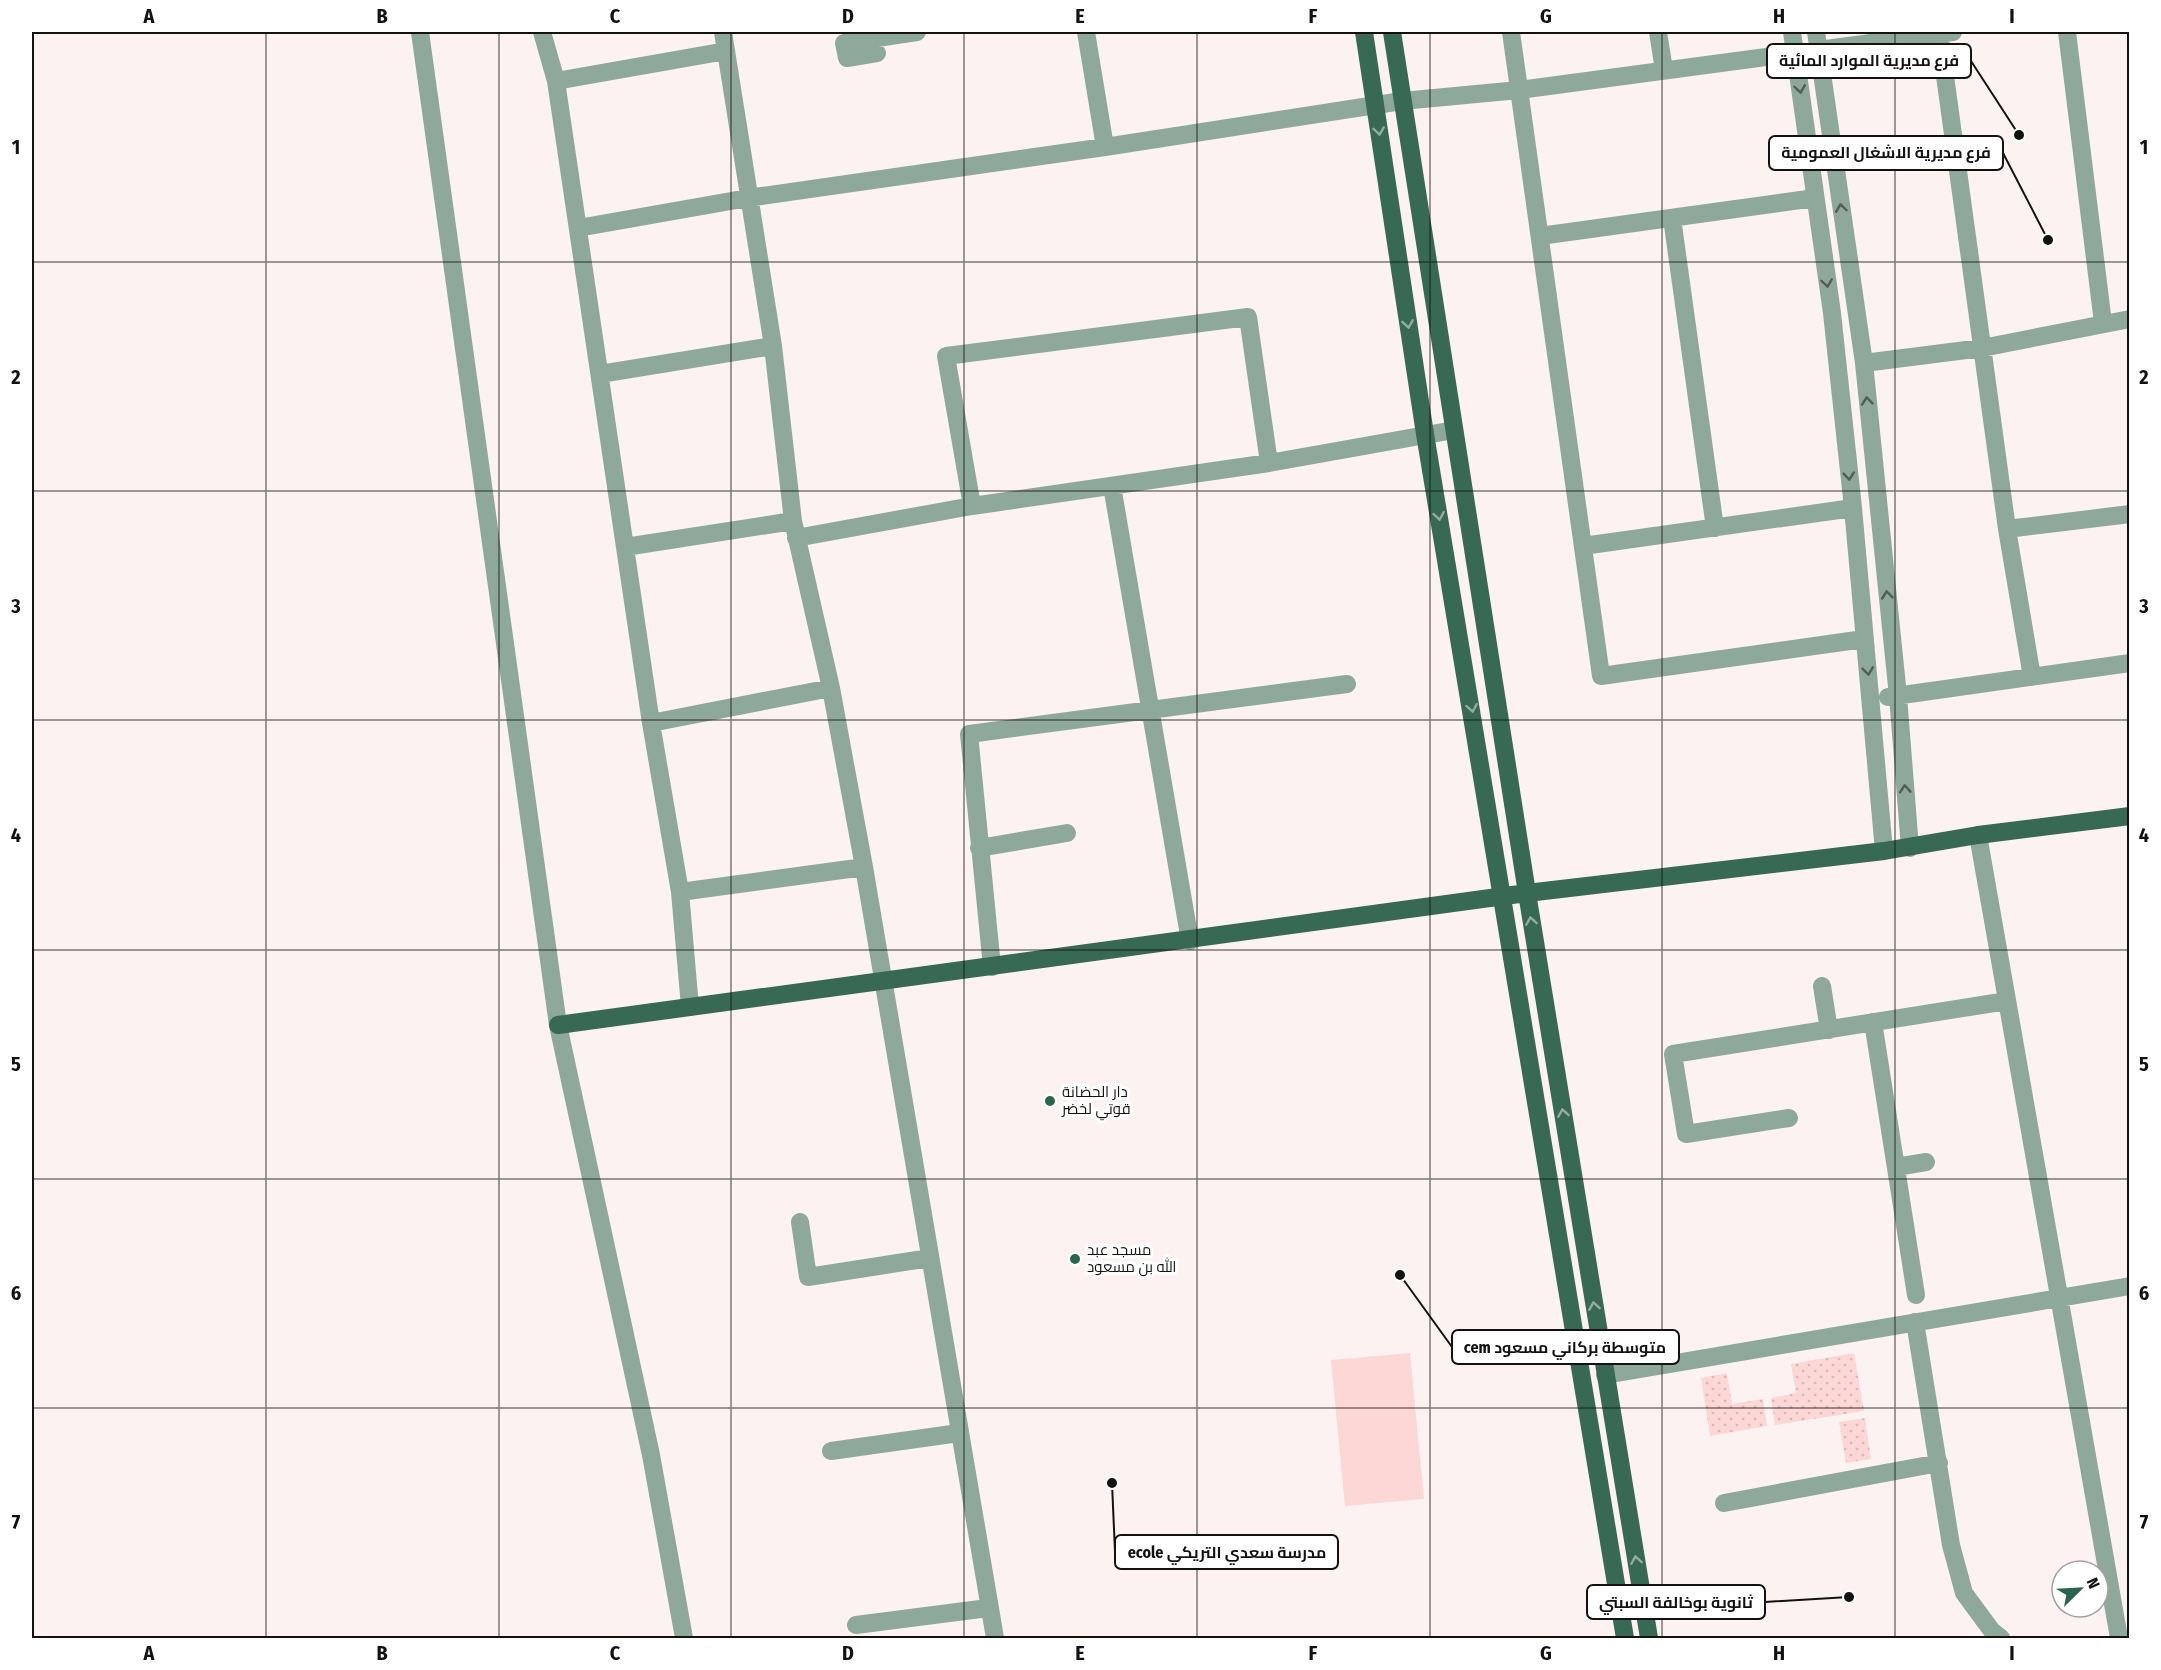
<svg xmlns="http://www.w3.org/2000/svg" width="2161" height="1670" viewBox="0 0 2161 1670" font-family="'Fira Sans Condensed',Cairo,sans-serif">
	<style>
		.grass { fill: url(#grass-dots) }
		.pitch { fill: #fdd6d6 }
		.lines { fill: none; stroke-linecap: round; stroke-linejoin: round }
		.minor { stroke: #8ea99c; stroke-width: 18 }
		.major { stroke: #376954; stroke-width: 18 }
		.oneway { stroke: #515d56 }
		.oneway2 { stroke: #91aca1 }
		.grid { fill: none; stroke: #141111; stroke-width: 1.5; stroke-opacity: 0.55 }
		.poi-dot { fill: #2b644d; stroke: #fff; stroke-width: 2 }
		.labels { text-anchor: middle; stroke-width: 6; stroke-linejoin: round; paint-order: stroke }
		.poi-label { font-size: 15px; fill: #141111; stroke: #fff; text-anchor: start }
		.leader { fill: none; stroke: #141111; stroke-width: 2 }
		.callout-dot { fill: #141111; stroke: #fff; stroke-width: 2 }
		.callout { fill: #fff; stroke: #141111; stroke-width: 2 }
		.callout-label { font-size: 16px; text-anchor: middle; font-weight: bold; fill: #141111 }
		.neatline { fill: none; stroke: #141111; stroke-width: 2 }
		.grid-label { font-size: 20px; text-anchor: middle; font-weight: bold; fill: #141111 }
	</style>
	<defs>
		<pattern id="grass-dots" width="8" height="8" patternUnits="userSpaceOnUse" patternTransform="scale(1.5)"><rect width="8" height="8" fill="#fdd6d6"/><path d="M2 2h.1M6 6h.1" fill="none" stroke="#d8b7b7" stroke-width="1.8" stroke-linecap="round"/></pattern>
	</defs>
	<rect width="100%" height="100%" fill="#fdf2f2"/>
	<path class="grass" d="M1854,1353L1864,1411L1775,1425L1771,1398L1796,1393L1791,1364Z
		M1727,1373L1732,1404L1763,1399L1767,1426L1710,1436L1701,1378Z
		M1865,1418L1871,1459L1846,1463L1839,1422Z"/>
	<path class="pitch" d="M1410,1353L1424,1499L1345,1506L1331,1360Z"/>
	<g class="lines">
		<path class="minor" d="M420,32L558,1025L651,1455L684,1638
			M542,32L556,81L651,723L680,892L690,1007
			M723,32L773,346L793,521L831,688L864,867L995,1638
			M1086,32L1105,147
			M1511,32L1601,676L1864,639
			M1658,32L1664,70
			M1792,32L1832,313L1853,508L1884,851
			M1816,32L1864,363L1898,696L1910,848
			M1939,32L2007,529L2032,677
			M2067,32L2103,323
			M877,53L847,58L844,43L917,32
			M556,81L726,51
			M1672,218L1715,528
			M578,228L748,198L1105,147L1402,101L1519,90L1953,32
			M1540,236L1815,198
			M1864,363L1982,348L2130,319
			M600,374L773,346
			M1112,486L1190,941
			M972,506L946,356L1248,317L1269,463
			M2007,529L2130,514
			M796,538L972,506L1269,463L1454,430
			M1583,546L1853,508
			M625,547L793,521
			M1888,697L2130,663
			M651,723L831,688
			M1978,835L2119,1638
			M979,848L1067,833
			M680,892L864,867
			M992,967L969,734L1347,684
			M1822,986L1829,1030
			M1873,1022L1916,1295
			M1789,1118L1686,1134L1673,1054L2007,1001
			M1896,1167L1926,1162
			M800,1222L808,1277L930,1258
			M1915,1322L1951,1545L1964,1593L1992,1631L2001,1638
			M1605,1375L2130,1286
			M831,1451L959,1433
			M1724,1503L1939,1463
			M856,1625L988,1608"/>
		<path class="major" d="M1364,32L1425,434L1625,1638
			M1392,32L1527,893L1649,1638
			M558,1025L1527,893L1884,851L1978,835L2130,816"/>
	</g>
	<defs><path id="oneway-chevron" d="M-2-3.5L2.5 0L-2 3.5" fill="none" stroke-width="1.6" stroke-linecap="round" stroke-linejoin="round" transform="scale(1.5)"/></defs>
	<g class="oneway">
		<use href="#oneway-chevron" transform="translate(1800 89) rotate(82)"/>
		<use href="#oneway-chevron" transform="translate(1841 208) rotate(-98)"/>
		<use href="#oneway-chevron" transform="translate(1827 283) rotate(82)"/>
		<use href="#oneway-chevron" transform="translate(1867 401) rotate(-96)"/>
		<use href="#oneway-chevron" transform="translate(1849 476) rotate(84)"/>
		<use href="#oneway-chevron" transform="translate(1887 595) rotate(-96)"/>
		<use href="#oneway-chevron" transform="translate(1868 671) rotate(83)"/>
		<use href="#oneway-chevron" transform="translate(1905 789) rotate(-94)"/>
	</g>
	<g class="oneway2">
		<use href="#oneway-chevron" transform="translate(1379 131) rotate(82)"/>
		<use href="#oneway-chevron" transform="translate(1408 324) rotate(81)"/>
		<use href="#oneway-chevron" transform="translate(1439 516) rotate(80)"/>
		<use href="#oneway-chevron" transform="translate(1472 708) rotate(80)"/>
		<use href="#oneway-chevron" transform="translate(1531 921) rotate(-99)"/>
		<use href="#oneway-chevron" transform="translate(1563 1113) rotate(-99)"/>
		<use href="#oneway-chevron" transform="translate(1594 1306) rotate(-99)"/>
		<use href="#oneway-chevron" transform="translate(1636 1560) rotate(-99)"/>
	</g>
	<path class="grid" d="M266,32V1638M499,32V1638M731,32V1638M964,32V1638M1197,32V1638M1430,32V1638M1662,32V1638M1895,32V1638M32,262H2130M32,491H2130M32,720H2130M32,950H2130M32,1179H2130M32,1408H2130"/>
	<g class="poi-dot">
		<circle cx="1050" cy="1101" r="6"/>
		<circle cx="1075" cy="1259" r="6"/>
	</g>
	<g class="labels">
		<g class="poi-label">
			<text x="1062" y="1097">دار الحضانة<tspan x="1062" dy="17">قوتي لخضر</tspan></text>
			<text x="1087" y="1255">مسجد عبد<tspan x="1087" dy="17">الله بن مسعود</tspan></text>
		</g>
	</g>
	<path class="leader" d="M2019 135L1971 61M2048 240L2003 153M1400 1275L1452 1347M1112 1483L1115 1552M1849 1597L1765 1602"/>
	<g class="callout-dot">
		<circle cx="2019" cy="135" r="6"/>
		<circle cx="2048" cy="240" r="6"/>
		<circle cx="1400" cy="1275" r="6"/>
		<circle cx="1112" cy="1483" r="6"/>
		<circle cx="1849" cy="1597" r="6"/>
	</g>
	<g class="callout">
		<rect x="1767" y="44" width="204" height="34" rx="6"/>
		<rect x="1769" y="136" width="234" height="34" rx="6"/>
		<rect x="1452" y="1330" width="227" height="34" rx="6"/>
		<rect x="1115" y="1535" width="223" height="34" rx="6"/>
		<rect x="1587" y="1585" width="178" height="34" rx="6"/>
	</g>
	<g class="callout-label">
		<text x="1869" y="66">فرع مديرية الموارد المائية</text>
		<text x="1886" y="158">فرع مديرية الاشغال العمومية</text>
		<text x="1565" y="1353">cem متوسطة بركاني مسعود</text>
		<text x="1227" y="1558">ecole مدرسة سعدي التريكي</text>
		<text x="1676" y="1608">ثانوية بوخالفة السبتي</text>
	</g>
	<rect width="2161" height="1670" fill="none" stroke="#ffffff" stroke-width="66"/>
	<g transform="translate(2080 1589) rotate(66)"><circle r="28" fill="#ffffff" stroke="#a1a0a0" stroke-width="1.5"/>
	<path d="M0-4.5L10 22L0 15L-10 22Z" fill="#2b644d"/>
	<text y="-9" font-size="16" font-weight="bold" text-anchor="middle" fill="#141111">N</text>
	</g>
	<rect x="33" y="33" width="2095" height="1604" class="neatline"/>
	<g class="grid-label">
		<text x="149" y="23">A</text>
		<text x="382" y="23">B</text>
		<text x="615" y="23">C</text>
		<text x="848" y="23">D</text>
		<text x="1080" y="23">E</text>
		<text x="1313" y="23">F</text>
		<text x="1546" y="23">G</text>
		<text x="1779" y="23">H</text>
		<text x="2012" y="23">I</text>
		<text x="16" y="154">1</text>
		<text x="2144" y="154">1</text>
		<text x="16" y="384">2</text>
		<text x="2144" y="384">2</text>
		<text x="16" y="613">3</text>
		<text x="2144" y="613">3</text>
		<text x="16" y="842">4</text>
		<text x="2144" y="842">4</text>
		<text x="16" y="1071">5</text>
		<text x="2144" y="1071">5</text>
		<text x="16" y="1300">6</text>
		<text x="2144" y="1300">6</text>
		<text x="16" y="1529">7</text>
		<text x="2144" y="1529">7</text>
		<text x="149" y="1660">A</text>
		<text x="382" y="1660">B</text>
		<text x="615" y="1660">C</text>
		<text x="848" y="1660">D</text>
		<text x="1080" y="1660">E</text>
		<text x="1313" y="1660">F</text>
		<text x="1546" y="1660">G</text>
		<text x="1779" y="1660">H</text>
		<text x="2012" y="1660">I</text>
	</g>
</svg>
